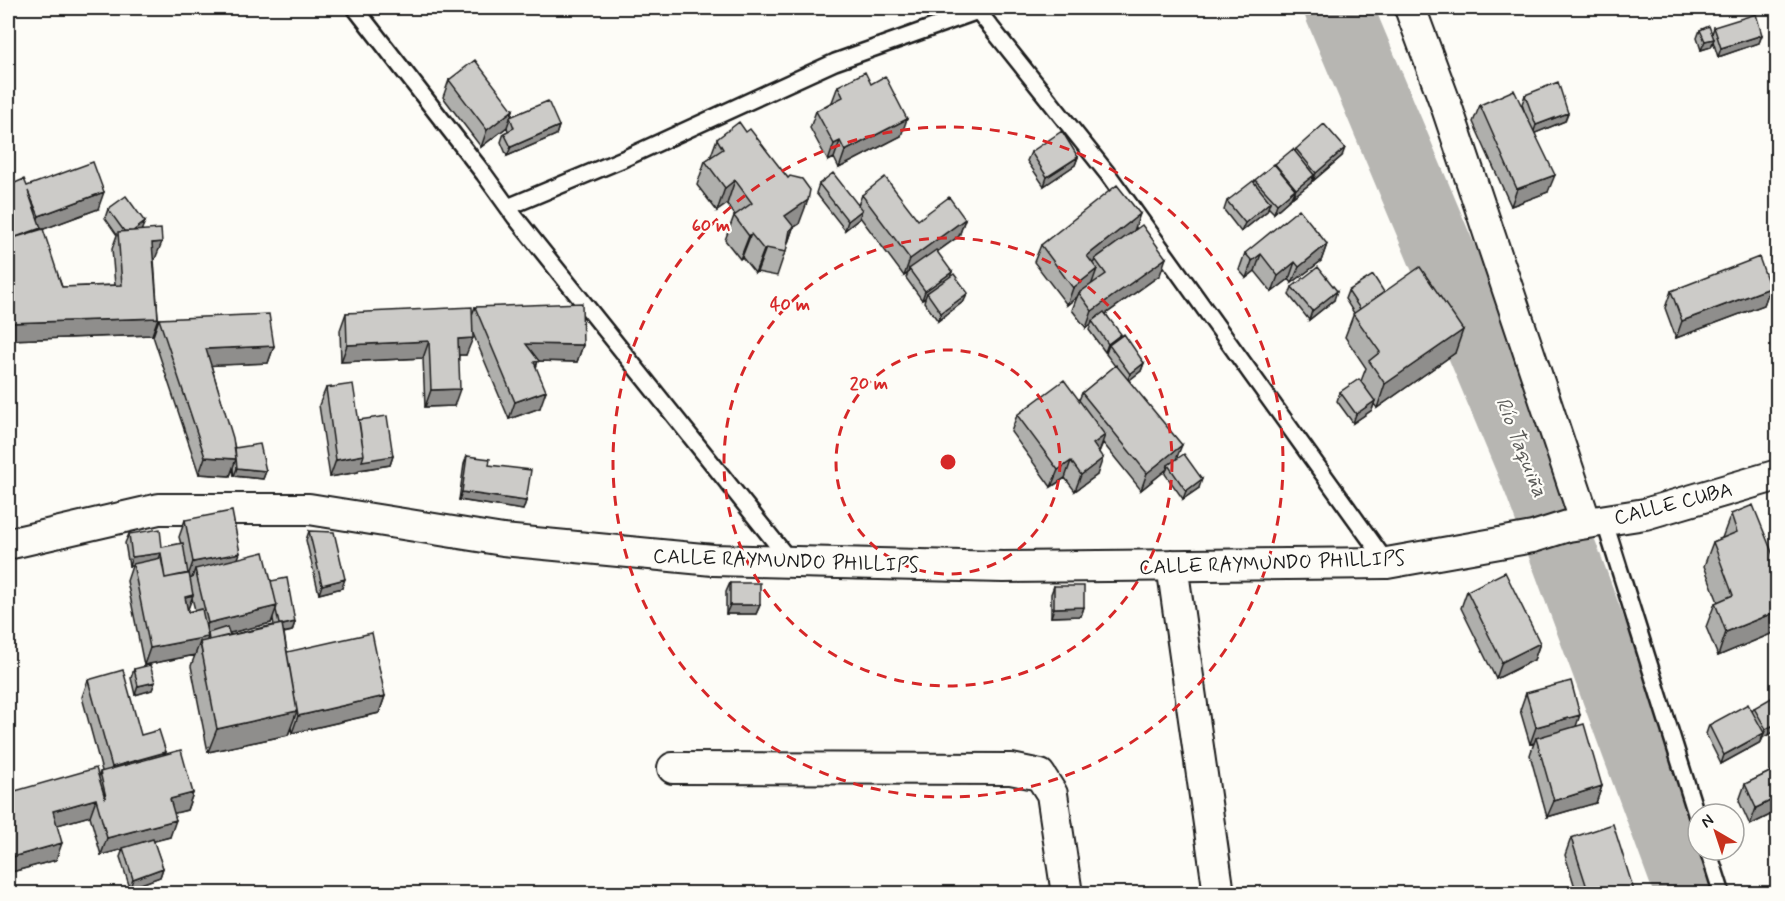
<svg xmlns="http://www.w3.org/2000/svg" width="1785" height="901" viewBox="0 0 1785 901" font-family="Mynerve,sans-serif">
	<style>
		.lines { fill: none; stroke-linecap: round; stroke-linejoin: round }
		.river { stroke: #b7b6b2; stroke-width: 68 }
		.lane-casing { stroke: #1c1c1c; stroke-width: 20 }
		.street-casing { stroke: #1c1c1c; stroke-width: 34 }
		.lane { stroke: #fdfcf7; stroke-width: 15 }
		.street { stroke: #fdfcf7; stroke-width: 30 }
		.wall { fill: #afafac; stroke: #1c1c1c; stroke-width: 1.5; fill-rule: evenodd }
		.shaded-wall { fill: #8f8e8c; stroke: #1c1c1c; stroke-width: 1.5 }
		.building { fill: #cccbc8; stroke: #1c1c1c; stroke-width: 1.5 }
		.ring { fill: none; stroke: #d62828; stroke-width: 3; stroke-dasharray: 10 8 }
		.labels { text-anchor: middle; stroke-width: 4.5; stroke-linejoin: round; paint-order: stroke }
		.street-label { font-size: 20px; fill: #1c1c1c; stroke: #fdfcf7 }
		.water-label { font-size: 21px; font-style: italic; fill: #5a5a58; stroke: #fdfcf7 }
		.centre { fill: #d62828; stroke: #fdfcf7; stroke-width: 3 }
		.ring-label { font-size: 18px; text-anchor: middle; font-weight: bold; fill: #d62828; stroke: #fdfcf7; stroke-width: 4.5; stroke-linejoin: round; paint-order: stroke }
	</style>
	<rect width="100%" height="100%" fill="#fdfcf7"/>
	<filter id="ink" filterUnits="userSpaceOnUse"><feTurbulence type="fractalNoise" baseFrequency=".0167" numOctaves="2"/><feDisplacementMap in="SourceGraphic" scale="12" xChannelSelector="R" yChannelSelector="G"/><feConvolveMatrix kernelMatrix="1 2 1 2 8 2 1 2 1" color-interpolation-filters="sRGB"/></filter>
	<g filter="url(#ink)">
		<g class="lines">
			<path class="river" d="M1338,8L1537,481L1690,894"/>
			<defs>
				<path id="lane" d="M355,8L484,174L515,217L791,562
					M508,207L623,159L835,62L978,11L1107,173L1387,563
					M1604,520L1698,820
					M1708,850L1722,894"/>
				<path id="street" d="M1410,8L1446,105L1586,523
					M8,544L159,509H309L503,540L713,560L1003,567L1387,563L1533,537L1568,526L1645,514L1778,475
					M1172,565L1219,894
					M673,768L1011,769L1040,775L1052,794L1067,894"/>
			</defs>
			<use href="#lane" class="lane-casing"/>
			<use href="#street" class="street-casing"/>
			<use href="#lane" class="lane"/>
			<use href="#street" class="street"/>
		</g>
		<path class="wall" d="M1714,27L1762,35L1759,43L1718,57L1713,41L1711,47L1701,50L1697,38L1700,30L1712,34Z
			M449,80L513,110L511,117L559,126L556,135L507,156L501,142L504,133L508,131L507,127L481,147L443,97Z
			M871,84L901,136L839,168L834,158L828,161L810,128L816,111L832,102L838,86Z
			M1525,95L1565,121L1535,133L1548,192L1511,206L1473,122L1480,105L1525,113L1522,104Z
			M717,139L799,224L793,228L777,276L757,272L755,273L742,257L740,259L725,240L734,216L735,215L727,204L717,211L697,185L705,161L710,158Z
			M1296,149L1342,156L1313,181L1312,180L1311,183L1293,197L1292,196L1291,198L1274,213L1268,207L1267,211L1241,232L1224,210L1227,201L1254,183L1255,180L1275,166V164L1295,151Z
			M1031,152L1078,157L1075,165L1044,186L1027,161Z
			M819,184L858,205L862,195L918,220L965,219L959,236L937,252L964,301L938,321L924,302L925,298L922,300L906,278L908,273L904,276L860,217L859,219L845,230L816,193Z
			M8,186H27L98,209L41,230L62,287L115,285L112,249L117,235L105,218L108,209L142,230L155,259H154L158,318L152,335L8,340Z
			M1134,231L1160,275L1106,314L1120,337L1144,363L1141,371L1129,380L1176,459L1199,488L1183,499L1165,474L1167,469L1141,490L1103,443L1099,452L1097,475L1075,491L1065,478L1051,487L1011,432L1017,415L1079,400L1082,393L1115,366L1106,354L1107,350L1105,352L1089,330L1091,324L1086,328L1072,310L1077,297L1067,305L1034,262L1041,245Z
			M1327,244L1321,261L1292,283L1289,279L1272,292L1255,271L1246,278L1239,270L1245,253Z
			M1292,287L1334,300L1309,320L1289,295Z
			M1770,288L1764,305L1676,338L1665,308L1671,291Z
			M1348,291L1384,292L1455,353L1377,408L1374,404L1372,410L1353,423L1337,401L1340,392L1361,381L1366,368L1345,337L1354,313L1345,299Z
			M475,307L583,345L577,362L538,361L536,368L540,408L509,419L472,331L466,355H459L454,406L425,407L423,358L341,362L340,330L346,313L472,315Z
			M159,319L274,346L268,363L211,365L235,448L266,471L263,479L234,476L233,469L230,476L199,474L153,336Z
			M326,388L359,420L393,456L390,465L359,470L358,472L330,477L319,405Z
			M467,456L489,465L526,501L523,510L459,500L464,464Z
			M1731,514L1774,557L1778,556V631L1718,656L1706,627L1715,603L1718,602L1704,566L1713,542L1722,538Z
			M185,520L238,559L271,581L295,622L292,631L284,633L287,652L385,696L379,713L292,733L291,728L288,735L208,752L191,666L195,655L144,665L127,581L132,566H129L125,543L129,534L162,547L181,544L179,537ZM192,598L195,610L188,612L187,610ZM273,619L274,625L230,635L229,633L271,623Z
			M309,531L342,588L319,594L306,540Z
			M730,583L760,605L756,614H726V592Z
			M1054,586L1084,607L1081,616L1051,617V594Z
			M1467,591L1540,643L1534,660L1496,679L1461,608Z
			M134,669L155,682L152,690L135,695L131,678Z
			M88,680L141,735L165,754L193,793L187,810L174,813L170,837L153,841L163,868L160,877L130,888L120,857L123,849L101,855L90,816L57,825L56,860L8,873V793L99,776L100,772L102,771L82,697Z
			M1526,693L1576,726L1602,786L1596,803L1547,817L1530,755L1534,743L1530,744L1520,710Z
			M1778,706L1761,742L1721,764L1706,734L1709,725L1752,712L1754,708Z
			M1778,768V811L1750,825L1739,801L1745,784Z
			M1571,838L1635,894H1577L1565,855Z"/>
		<path class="shaded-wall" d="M1762,35L1759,43L1718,57L1721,48Z
			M1714,39L1711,47L1701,50L1705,41Z
			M513,110L507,127L481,147L487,130Z
			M1568,113L1565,121L1533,134L1536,125Z
			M907,119L901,136L839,168L845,151Z
			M559,126L556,135L507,156L511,147Z
			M840,141L834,158L828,161L834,144Z
			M1345,148L1342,156L1313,181L1316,173Z
			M1078,157L1075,165L1044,186L1047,177Z
			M1314,175L1311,183L1293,197L1296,189Z
			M1555,175L1548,192L1511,206L1517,189Z
			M735,180L727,204L717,211L725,188Z
			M1295,189L1291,198L1274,213L1277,204Z
			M104,192L98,209L41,230L35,245L13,238L33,231L39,216Z
			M808,200L799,224L793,228L785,251V216Z
			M1270,202L1267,211L1241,232L1245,223Z
			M862,210L859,219L845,230L848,221Z
			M1140,214L1134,231L1095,259L1094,262L1080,273L1087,256Z
			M965,219L959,236L910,271L909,269L908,273L904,276L910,259Z
			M145,222L141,231L127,235Z
			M751,234L742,257L740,259L749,236Z
			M162,242L155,259L146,260L152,243Z
			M1327,244L1321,261L1292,283L1299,267Z
			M766,248L757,272L755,273L764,250Z
			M1261,254L1255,271L1246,278L1252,261Z
			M1166,258L1160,275L1093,323L1092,321L1091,324L1086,328L1092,311Z
			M1295,262L1289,279L1272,292L1278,276Z
			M1097,269L1091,286L1079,293L1077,297L1067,305L1073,288Z
			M952,272L949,280L927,293L925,298L922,300L925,291Z
			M1770,288L1764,305L1676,338L1682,321Z
			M1337,291L1334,300L1309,320L1312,311Z
			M968,293L964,301L938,321L941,313Z
			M158,318L152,335L8,340V323Z
			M1463,330L1455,353L1377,408L1385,384Z
			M1121,334L1117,343L1109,345L1107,350L1105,352L1108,344Z
			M473,338L466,355H452L458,339Z
			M429,341L423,358L341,362L347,345Z
			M526,344L583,345L577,362L538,361L532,378Z
			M274,346L268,363L200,366L206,349Z
			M1144,363L1141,371L1127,382L1130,374Z
			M460,389L454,406L425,407L431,390Z
			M546,391L540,408L509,419L515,402Z
			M1375,401L1372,410L1353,423L1356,414Z
			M1105,435L1099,452L1087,461L1093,444Z
			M1182,445L1175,462L1168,465L1167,469L1141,490L1147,473Z
			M364,455L393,456L390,465L359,470L358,472L330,477L336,460Z
			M205,457L236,459L230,476L199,474Z
			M1103,458L1097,475L1075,491L1081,475Z
			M1071,461L1065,478L1051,487L1058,470Z
			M237,468L266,471L263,479L234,476Z
			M1202,479L1199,488L1183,499L1186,491Z
			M462,492L526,501L523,510L459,500Z
			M161,553L158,562L133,564L132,566H129L132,557Z
			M240,553L234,570L195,569L192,578L187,579L193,562Z
			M345,579L342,588L319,594L322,585Z
			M193,595L187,612L185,597Z
			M730,605H760L756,614H726Z
			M277,606L271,623L209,638L208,633V637L202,653L200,642L195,655L144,665L150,648L203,638L208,623Z
			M1084,607L1081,616L1051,617L1054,608Z
			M1778,611V631L1718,656L1726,632Z
			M295,622L292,631L276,634L279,626Z
			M1540,643L1534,660L1496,679L1502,662Z
			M155,682L152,690L135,695L138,686Z
			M385,696L379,713L292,733L298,716Z
			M297,711L288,735L208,752L217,729Z
			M1580,715L1574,732L1536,738L1534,743L1530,744L1536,727Z
			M1778,723V730L1762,738L1766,729Z
			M1764,733L1761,742L1721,764L1724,755Z
			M166,752L160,769L106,784L112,767Z
			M1602,786L1596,803L1547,817L1554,801Z
			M193,793L187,810L164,816L170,799Z
			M1778,797V811L1750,825L1756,808Z
			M96,799L90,816L47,828L53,811Z
			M176,820L170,837L101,855L107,838Z
			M62,843L56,860L8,873V870L12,857Z
			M163,868L160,877L130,888L133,879Z"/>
		<path class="building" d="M1756,14L1762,35L1721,48L1714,27Z
			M1709,26L1714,39L1705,41L1700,30Z
			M475,60L513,110L487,130L449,80Z
			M865,72L871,84L885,76L907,119L845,151L840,141L834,144L816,111L843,97L838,86Z
			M1558,82L1568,113L1536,125L1525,95Z
			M1514,90L1555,175L1517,189L1480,105Z
			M548,101L559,126L511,147L504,133L514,128L510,117Z
			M739,122L746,132L750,129L788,178L790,176L802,179L810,190L808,200L785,216L794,227L790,230L786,252L766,248L764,250L751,234L749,236L734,216L752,203L735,180L725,188L705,161L723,149L717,139Z
			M1324,124L1345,148L1316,173L1296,149Z
			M1062,131L1078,157L1047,177L1031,152Z
			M1293,149L1314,175L1296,189L1275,164Z
			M93,162L104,192L39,216L28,191L41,228L13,238L43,229L62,287L122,285L118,232L161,229L162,242L152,243L158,318L8,323V306L10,305L8,296V186L24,179L27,186Z
			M1274,164L1295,189L1277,204L1255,180Z
			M833,173L862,210L848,221L819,184Z
			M885,177L918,220L949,197L965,219L910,259L862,195Z
			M1253,181L1270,202L1245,223L1227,201Z
			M1117,185L1140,214L1087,256L1097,269L1073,288L1041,245Z
			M126,196L145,222L133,231H124L108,209Z
			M1299,209L1327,244L1299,267L1295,262L1278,276L1261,254L1252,261L1245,253Z
			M1142,225L1166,258L1092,311L1079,293L1106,274L1095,259Z
			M936,250L952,272L925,291L909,269Z
			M1759,257L1770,288L1682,321L1671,291Z
			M1318,267L1337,291L1312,311L1292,287Z
			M1420,267L1463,330L1385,384L1369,361L1380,352L1353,314Z
			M954,274L968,293L941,313L927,293Z
			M1373,275L1384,292L1360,309L1348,291Z
			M582,303L583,345L526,344L539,361L534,362L546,391L515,402L475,307Z
			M472,307L473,338L458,339L460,389L431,390L429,341L347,345L346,313Z
			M1104,312L1121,334L1108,344L1092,321Z
			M269,314L274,346L206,349L233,438L236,459L205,457L159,319Z
			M1124,334L1144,363L1130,374L1109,345Z
			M1116,365L1182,445L1147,473L1082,393Z
			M1359,379L1375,401L1356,414L1340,392Z
			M1064,380L1105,435L1093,444L1103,458L1081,475L1071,461L1058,470L1017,415Z
			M353,384L364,455L336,460L326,388Z
			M387,416L393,456L362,461L364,455L359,420Z
			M260,444L266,471L237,468L235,448Z
			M1184,454L1202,479L1186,491L1168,465Z
			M467,456L490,459L489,465L531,470L526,501L462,492Z
			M1753,505L1774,557L1778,556V611L1726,632L1715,603L1733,595L1713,542L1737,532L1731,514Z
			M232,511L240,553L193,562L185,520Z
			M160,529L162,547L183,543L188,574L165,578L161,553L132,557L129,534Z
			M309,531L334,532L345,579L322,585Z
			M264,552L277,606L208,623L195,569Z
			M161,558L165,578L189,573L193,595L185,597L188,612L202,609L208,637L150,648L133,564Z
			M1505,572L1540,643L1502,662L1467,591Z
			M287,578L295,622L282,625V624H279L276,610L277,606L271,581Z
			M730,583H760V605H730Z
			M1054,586H1084V607L1054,608Z
			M282,624L297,711L217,729L200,642Z
			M227,627L230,635L209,640L208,633Z
			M372,633L385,696L298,716L287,652Z
			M150,665L155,682L138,686L134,669Z
			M123,670L141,735L159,730L166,752L112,767L88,680Z
			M1571,681L1580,715L1536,727L1526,693Z
			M1773,697L1778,706V723L1766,729L1754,708Z
			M1748,704L1764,733L1724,755L1709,725Z
			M1584,724L1602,786L1554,801L1536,738Z
			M181,750L193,793L170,799L176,820L107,838L96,799L53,811L62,843L12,857L8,839V793L96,768L105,798L106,797L100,772Z
			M1778,768V797L1756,808L1745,784Z
			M1613,824L1635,894H1589L1571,838Z
			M153,839L163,868L133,879L123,848Z"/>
	</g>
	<g class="ring">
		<circle cx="948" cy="462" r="112"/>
		<circle cx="948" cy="462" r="224"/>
		<circle cx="948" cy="462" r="335"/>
	</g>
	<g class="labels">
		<g class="street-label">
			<text transform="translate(1673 503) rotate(-14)" y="7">CALLE CUBA</text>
			<text transform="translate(786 560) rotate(2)" y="7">CALLE RAYMUNDO PHILLIPS</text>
			<text transform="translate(1272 562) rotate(-2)" y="7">CALLE RAYMUNDO PHILLIPS</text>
		</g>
		<g class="water-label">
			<text transform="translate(1522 447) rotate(68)" y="7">Río Taquiña</text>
		</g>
	</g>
	<circle cx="948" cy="462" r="9" class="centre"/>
	<g class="ring-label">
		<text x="711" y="231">60 m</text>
		<text x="790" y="310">40 m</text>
		<text x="869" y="389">20 m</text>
	</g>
	<rect width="1785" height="901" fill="none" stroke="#fdfcf7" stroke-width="30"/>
	<rect x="15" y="15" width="1755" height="871" fill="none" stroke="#1c1c1c" stroke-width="2" filter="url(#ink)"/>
	<g transform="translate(1716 832) rotate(321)"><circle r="28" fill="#fdfcf7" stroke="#a3a29f" stroke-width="1.5"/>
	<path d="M0-4.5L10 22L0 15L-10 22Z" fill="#c8321e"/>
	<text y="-9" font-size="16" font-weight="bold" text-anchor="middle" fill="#1c1c1c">N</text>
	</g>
</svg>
